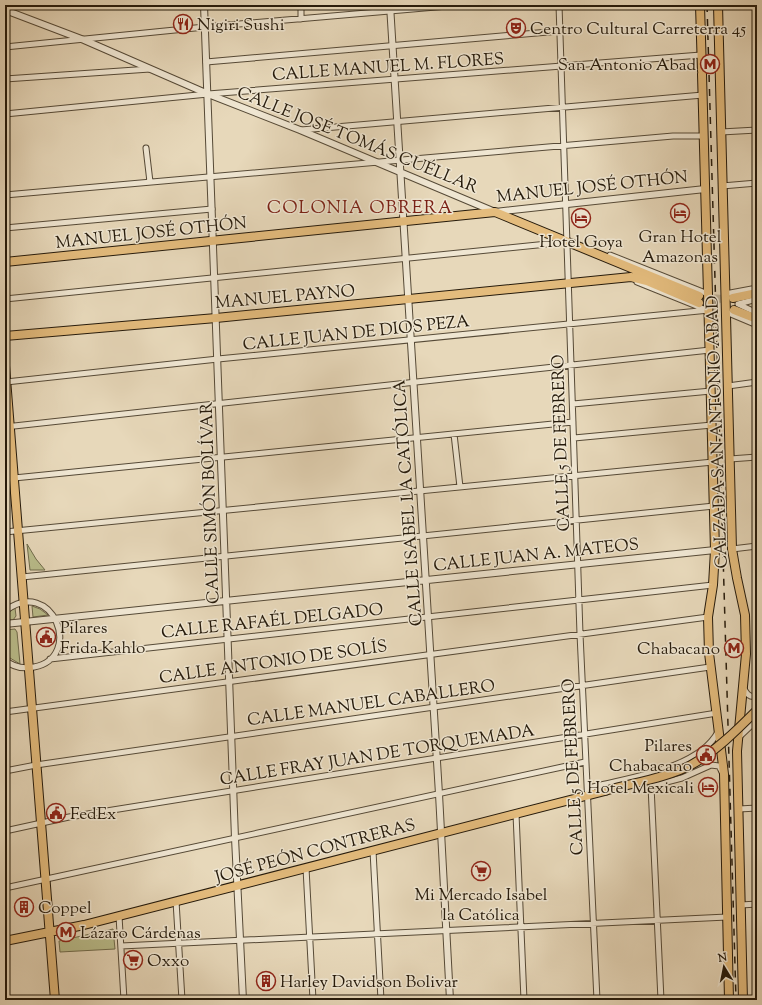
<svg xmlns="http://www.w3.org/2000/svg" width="762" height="1005" viewBox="0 0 762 1005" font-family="'Sorts Mill Goudy',serif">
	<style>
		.green { fill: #babe8c; stroke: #706c4c }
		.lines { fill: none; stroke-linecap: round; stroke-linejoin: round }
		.primary-tunnel { stroke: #c0b297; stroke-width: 8; stroke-dasharray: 8 4; stroke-linecap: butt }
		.minor-casing { stroke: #564a37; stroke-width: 7 }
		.tertiary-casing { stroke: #564a37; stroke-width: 8 }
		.primary-casing { stroke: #251a0b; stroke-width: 10 }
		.trunk-casing { stroke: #251a0b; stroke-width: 10 }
		.minor { stroke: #efe6d2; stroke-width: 5 }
		.tertiary { stroke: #efe6d2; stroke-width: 6 }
		.primary { stroke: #e4bc7d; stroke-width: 8 }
		.trunk { stroke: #e4bc7d; stroke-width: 8 }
		.rail { stroke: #251a0b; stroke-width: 1.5; stroke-dasharray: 7 7; stroke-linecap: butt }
		.primary-bridge-casing { stroke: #251a0b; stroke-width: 10; stroke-linecap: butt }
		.primary-bridge { stroke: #e4bc7d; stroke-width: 8 }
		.labels { text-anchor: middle; stroke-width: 3; stroke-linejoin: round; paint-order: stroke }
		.poi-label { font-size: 17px; fill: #251a0b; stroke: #efe6d2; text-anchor: start }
		.street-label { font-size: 17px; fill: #251a0b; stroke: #efe6d2 }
		.neighbourhood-label { font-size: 18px; letter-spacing: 1px; fill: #7a1f14; stroke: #efe6d2 }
	</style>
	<rect width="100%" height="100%" fill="#e7d8ba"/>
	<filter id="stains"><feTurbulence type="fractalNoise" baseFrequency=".005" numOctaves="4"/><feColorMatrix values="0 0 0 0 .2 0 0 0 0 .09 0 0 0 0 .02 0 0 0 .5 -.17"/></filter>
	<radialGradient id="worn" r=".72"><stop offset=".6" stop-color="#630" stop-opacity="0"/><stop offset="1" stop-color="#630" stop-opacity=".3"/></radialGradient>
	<path class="green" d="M27,544L36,559L45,570H30Z
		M32,606L40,609L48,615L33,617Z
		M15,608L16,616L13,620H5V614Z
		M15,629L17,632L20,664L5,655V630Z
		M113,929L115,949L60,952L59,941Z"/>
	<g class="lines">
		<path class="primary-tunnel" d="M702,297L723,299L732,298
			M699,303L732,309"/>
		<defs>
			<path id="minor" d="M301,5V19
				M559,5L580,634L597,1000
				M5,47L205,27L459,5
				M206,62L560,31
				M5,79L150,69
				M5,114L208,94L701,55
				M301,130L703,95
				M721,132L757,130
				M146,148L150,182
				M722,186L757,183
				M5,195L673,136H704
				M5,228L212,209
				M610,255L708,294
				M637,282L704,309
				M725,294L757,288
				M5,299L567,242
				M757,299L738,304L757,313
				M726,312L757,325
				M6,382L218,359L709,310
				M728,386L757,382
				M573,404L711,391
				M5,427L710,350
				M454,434L460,487
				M574,438L712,425
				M730,459L757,457
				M14,478L573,422
				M5,532L713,462
				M732,549L757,546
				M22,577L714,506
				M5,611C52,575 85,657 34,667C24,669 13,667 5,660
				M50,659L713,585
				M743,687C747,694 749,698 757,696
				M5,712L708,617
				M738,738L757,720
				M5,771L36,765L710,667
				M587,795L593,787C631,777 698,769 718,732
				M739,809L757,808
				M516,814L524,1000
				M5,831L69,817L717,713
				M373,851L381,1000
				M306,868L313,1000
				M5,888L585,762
				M176,901L182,1000
				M741,905L757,904
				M119,916L124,1000
				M121,946L727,917
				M661,1000L651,786L682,778L711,765L719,766L722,772"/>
			<path id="tertiary" d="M204,5L235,838L243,1000
				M390,5L439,794L450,1000
				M5,10L84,40L208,94L300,130L495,212L705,189
				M5,624L715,550"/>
			<path id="primary" d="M5,262L495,212L699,296
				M733,298L757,293
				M734,310L757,319
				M5,336L216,318L631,277L647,281L699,303
				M5,366L55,1000
				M5,941L84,925L605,791"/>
			<path id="trunk" d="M700,5L702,71
				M718,5L732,549L737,578L745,615L746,654L737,751L743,1000
				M702,74L715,550L713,585L708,617L709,653L724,774L729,1000"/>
		</defs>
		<use href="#minor" class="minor-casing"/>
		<use href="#tertiary" class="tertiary-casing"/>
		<use href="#primary" class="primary-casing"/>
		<use href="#trunk" class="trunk-casing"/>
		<use href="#minor" class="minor"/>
		<use href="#tertiary" class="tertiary"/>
		<use href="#primary" class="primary"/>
		<use href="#trunk" class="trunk"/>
		<path class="rail" d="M707,5L736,1000"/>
		<defs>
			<path id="primary-bridge" d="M605,791C632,783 666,778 691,765C715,752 737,730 757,710"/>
		</defs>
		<use href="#primary-bridge" class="primary-bridge-casing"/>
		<use href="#primary-bridge" class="primary-bridge"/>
	</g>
	<defs>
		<symbol id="restaurant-ring" viewBox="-11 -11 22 22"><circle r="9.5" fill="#efe6d2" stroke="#8f2418" stroke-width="1.5"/><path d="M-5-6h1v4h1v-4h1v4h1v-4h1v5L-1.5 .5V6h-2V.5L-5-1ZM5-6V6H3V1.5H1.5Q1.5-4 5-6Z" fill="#8f2418"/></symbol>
		<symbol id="theatre-ring" viewBox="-11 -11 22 22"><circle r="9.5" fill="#efe6d2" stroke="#8f2418" stroke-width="1.5"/><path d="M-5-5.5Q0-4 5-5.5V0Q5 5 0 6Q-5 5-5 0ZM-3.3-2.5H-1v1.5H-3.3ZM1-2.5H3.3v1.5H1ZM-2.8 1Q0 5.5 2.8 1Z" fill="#8f2418"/></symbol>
		<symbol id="metro-ring" viewBox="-11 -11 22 22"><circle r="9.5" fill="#efe6d2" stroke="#8f2418" stroke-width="1.5"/><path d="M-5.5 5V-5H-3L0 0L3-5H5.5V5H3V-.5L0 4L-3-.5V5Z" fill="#8f2418"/></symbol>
		<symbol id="hotel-ring" viewBox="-11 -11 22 22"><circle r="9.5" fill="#efe6d2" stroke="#8f2418" stroke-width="1.5"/><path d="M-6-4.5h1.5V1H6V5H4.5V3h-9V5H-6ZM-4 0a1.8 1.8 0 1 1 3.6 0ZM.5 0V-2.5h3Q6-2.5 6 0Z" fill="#8f2418"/></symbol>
		<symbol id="civic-ring" viewBox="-11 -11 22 22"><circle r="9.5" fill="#efe6d2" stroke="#8f2418" stroke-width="1.5"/><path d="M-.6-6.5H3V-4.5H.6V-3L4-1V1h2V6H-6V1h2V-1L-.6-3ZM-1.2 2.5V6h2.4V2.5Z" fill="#8f2418"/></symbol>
		<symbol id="supermarket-ring" viewBox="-11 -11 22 22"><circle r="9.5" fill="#efe6d2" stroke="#8f2418" stroke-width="1.5"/><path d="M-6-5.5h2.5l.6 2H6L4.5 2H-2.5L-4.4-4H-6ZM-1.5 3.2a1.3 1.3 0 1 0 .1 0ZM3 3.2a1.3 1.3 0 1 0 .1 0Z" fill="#8f2418"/></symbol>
		<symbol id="building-ring" viewBox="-11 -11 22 22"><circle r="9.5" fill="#efe6d2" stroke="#8f2418" stroke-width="1.5"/><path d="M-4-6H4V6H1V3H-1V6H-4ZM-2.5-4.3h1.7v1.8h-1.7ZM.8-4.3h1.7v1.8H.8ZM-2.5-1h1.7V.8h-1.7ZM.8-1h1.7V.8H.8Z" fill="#8f2418"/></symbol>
	</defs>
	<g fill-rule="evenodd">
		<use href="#restaurant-ring" x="172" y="13" width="22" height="22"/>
		<use href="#theatre-ring" x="505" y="17" width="22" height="22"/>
		<use href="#metro-ring" x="699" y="53" width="22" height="22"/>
		<use href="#hotel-ring" x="669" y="202" width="22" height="22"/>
		<use href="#hotel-ring" x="570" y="207" width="22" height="22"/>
		<use href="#civic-ring" x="35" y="626" width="22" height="22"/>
		<use href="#metro-ring" x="723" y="637" width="22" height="22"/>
		<use href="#civic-ring" x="695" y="744" width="22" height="22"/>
		<use href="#hotel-ring" x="697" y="776" width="22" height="22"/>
		<use href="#civic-ring" x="45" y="802" width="22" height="22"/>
		<use href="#supermarket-ring" x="470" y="860" width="22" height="22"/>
		<use href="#building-ring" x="13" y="896" width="22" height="22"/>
		<use href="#metro-ring" x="55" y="921" width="22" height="22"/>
		<use href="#supermarket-ring" x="122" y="949" width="22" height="22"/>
		<use href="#building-ring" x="255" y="970" width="22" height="22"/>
	</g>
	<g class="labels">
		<g class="poi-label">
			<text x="197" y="30">Nigiri Sushi</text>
			<text x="530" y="34">Centro Cultural Carreterra 45</text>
			<text x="696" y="70" text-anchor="end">San Antonio Abad</text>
			<text x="680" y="242" text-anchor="middle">Gran Hotel<tspan x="680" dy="20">Amazonas</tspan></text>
			<text x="581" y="247" text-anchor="middle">Hotel Goya</text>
			<text x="60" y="633">Pilares<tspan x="60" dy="20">Frida Kahlo</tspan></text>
			<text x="720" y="654" text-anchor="end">Chabacano</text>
			<text x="692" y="751" text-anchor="end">Pilares<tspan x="692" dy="20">Chabacano</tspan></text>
			<text x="694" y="793" text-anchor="end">Hotel Mexicali</text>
			<text x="70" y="819">FedEx</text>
			<text x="481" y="900" text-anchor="middle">Mi Mercado Isabel<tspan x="481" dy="20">la Católica</tspan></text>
			<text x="38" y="913">Coppel</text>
			<text x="80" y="938">Lázaro Cárdenas</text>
			<text x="147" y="966">Oxxo</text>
			<text x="280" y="987">Harley Davidson Bolivar</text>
		</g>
		<g class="street-label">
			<text transform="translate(388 66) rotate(-4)" y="6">CALLE MANUEL M. FLORES</text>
			<text transform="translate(358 139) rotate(22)" y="6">CALLE JOSÉ TOMÁS CUÉLLAR</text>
			<text transform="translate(592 186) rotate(-6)" y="6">MANUEL JOSÉ OTHÓN</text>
			<text transform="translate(151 232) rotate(-6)" y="6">MANUEL JOSÉ OTHÓN</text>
			<text transform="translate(285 296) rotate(-5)" y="6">MANUEL PAYNO</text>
			<text transform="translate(356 332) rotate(-6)" y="6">CALLE JUAN DE DIOS PEZA</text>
			<text transform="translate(716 432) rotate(-92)" y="6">CALZADA SAN ANTONIO ABAD</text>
			<text transform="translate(560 443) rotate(-92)" y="6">CALLE 5 DE FEBRERO</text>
			<text transform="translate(209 503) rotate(-92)" y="6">CALLE SIMÓN BOLÍVAR</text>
			<text transform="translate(407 503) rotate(-94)" y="6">CALLE ISABEL LA CATÓLICA</text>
			<text transform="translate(536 554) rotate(-6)" y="6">CALLE JUAN A. MATEOS</text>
			<text transform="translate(272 620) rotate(-6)" y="6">CALLE RAFAÉL DELGADO</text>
			<text transform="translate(273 661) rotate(-8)" y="6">CALLE ANTONIO DE SOLÍS</text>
			<text transform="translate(371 702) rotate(-8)" y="6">CALLE MANUEL CABALLERO</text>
			<text transform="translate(377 754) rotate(-9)" y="6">CALLE FRAY JUAN DE TORQUEMADA</text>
			<text transform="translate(572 767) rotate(-93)" y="6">CALLE 5 DE FEBRERO</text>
			<text transform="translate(315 850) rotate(-15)" y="6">JOSÉ PEÓN CONTRERAS</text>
		</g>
		<g class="neighbourhood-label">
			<text x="360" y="213">COLONIA OBRERA</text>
		</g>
	</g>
	<rect width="762" height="1005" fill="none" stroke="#e7d8ba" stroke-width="20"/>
	<rect x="6" y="6" width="750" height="993" fill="none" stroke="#251a0b" stroke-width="2"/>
	<rect x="10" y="10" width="742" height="985" fill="none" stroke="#251a0b"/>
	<g transform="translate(724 967) rotate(350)" stroke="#efe6d2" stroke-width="3" paint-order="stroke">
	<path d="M0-3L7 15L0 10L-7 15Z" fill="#251a0b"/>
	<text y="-6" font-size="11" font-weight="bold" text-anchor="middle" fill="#251a0b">N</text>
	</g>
	<rect width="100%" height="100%" filter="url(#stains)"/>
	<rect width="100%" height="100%" fill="url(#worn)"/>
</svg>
